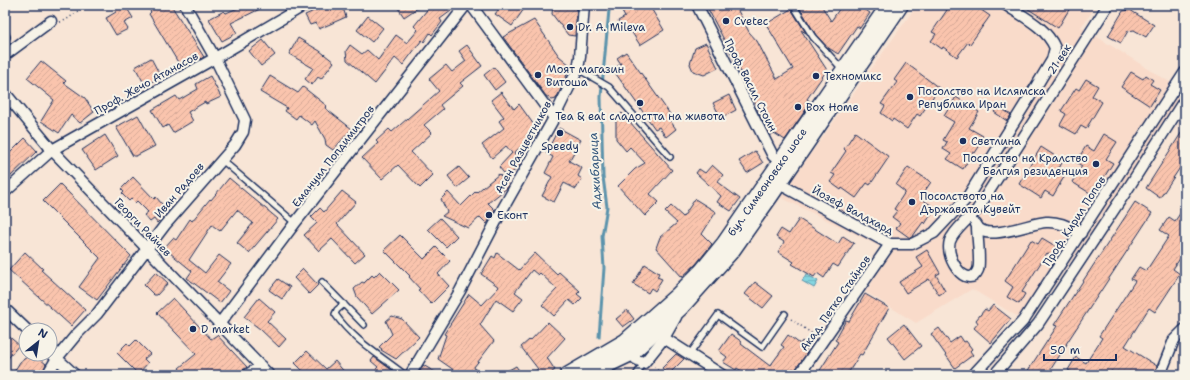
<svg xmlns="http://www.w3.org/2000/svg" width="1190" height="380" viewBox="0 0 1190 380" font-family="'Shantell Sans',sans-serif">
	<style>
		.built { fill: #f9dbca }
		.water { fill: url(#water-rules); stroke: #5b93ac }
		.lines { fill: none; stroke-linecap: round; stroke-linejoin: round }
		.stream { stroke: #5b93ac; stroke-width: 3 }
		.building { fill: url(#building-hatch); stroke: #1b2f5e }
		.service-casing { stroke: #1b2f5e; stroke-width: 8 }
		.minor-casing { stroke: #1b2f5e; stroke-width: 13 }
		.secondary-casing { stroke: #1b2f5e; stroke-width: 17 }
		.path { stroke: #1b2f5e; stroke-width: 1.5; stroke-dasharray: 1 3; stroke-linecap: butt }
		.service { stroke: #f7f3e8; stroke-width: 5 }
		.minor { stroke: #f7f3e8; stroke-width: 10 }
		.secondary { stroke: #f7f3e8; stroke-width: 14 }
		.poi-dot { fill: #1b2f5e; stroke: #f7f3e8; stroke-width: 1.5 }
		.labels { text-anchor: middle; stroke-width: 4; stroke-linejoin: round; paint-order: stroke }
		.poi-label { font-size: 11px; fill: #1b2f5e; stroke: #f7f3e8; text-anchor: start }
		.street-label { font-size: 11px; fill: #1b2f5e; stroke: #f7f3e8 }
		.water-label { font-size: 12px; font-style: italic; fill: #36597e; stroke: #f7f3e8 }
	</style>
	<defs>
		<pattern id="water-rules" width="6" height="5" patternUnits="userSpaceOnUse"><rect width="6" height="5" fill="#85d6e0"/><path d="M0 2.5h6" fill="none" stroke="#72b8c3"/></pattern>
		<pattern id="building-hatch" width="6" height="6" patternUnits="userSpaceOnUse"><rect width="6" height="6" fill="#fac4ad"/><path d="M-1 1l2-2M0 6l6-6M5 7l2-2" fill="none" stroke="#d6a997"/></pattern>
	</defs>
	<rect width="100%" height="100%" fill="#f8e5d6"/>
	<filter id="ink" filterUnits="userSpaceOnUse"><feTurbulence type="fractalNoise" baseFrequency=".025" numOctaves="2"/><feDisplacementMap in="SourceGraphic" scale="8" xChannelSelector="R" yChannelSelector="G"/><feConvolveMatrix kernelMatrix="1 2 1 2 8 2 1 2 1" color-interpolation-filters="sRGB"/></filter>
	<g filter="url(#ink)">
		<path class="built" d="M917,5H1097L1081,27L1184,91L1118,194L1028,323L972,289L916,323L866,292L891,252L780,197Z
			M646,364L659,375H625Z"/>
		<path class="water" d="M806,274L818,281L814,288L802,281Z"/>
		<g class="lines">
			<path class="stream" d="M599,337L604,268L602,236L607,207L603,177L601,97L609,10L612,5"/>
		</g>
		<path class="building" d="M122,5H125L133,18L124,23L128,29L116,35L106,18L116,12L115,9Z
			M146,5H171L204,57L182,69L149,14L151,12Z
			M245,5H268L231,23L237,33L222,41L209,19L224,11L226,13Z
			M327,5H342L346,17L319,29L316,23L310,25L305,15Z
			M396,5H422L404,17Z
			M431,5H445L451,11L440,19L442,22L432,35L430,33L424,42L422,40L403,65L395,58L375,84L347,60L346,51L350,45L362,54L367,50L378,60L396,35L407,43L418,30L414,26Z
			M498,5H518L524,9L512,26L495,14L499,9Z
			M553,5H577L575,36L568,35L552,14Z
			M634,5H649L664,30L640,45L629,28L624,31L618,21L625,17L622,12Z
			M706,5H735L749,32L757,41L777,79L793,69L766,24L791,9L806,33L801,30L827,70L807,99L811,102L785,140L774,133L770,135L750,93L751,92Z
			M798,5H821L831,21L842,5H858L870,13L860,28L857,26L838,54L827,47L816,35Z
			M940,5H974L990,16L970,44L968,42L957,57L943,47L942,49L931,41L936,34L932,32L947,10Z
			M1022,5H1066L1070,8L1058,28Z
			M1130,10L1154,25L1146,37L1134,30L1128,31L1121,43L1108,36L1123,11Z
			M368,16L383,28L372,42L357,30Z
			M534,20L559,56L570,65L565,80L556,99L552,100L546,96L503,37Z
			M298,38L320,51L334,62L321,79L318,77L312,85L305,79L313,68L289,54Z
			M263,40L275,55L261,66L249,51Z
			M706,43L718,68L704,75L693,71L690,64L695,48Z
			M467,45L482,66L460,83L463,86L440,105L443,109L424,125L432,133L411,152L433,175L420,188L398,165L382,179L362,158L378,143L376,141L389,129L392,132L439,91L429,79L446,65L452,72L466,61L459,51Z
			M626,52L672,117L669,119L676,129L666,137L659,127L655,129L616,74L620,72L616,67L621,64L617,58Z
			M151,58L161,77L145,85L135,67Z
			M41,61L66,81L64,83L85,98L94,112L80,123L71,115L59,133L41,121L54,100L27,78Z
			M906,63L939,88L920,116L917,114L907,129L893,119L892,121L881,113L885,106L881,104L897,82L894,80Z
			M494,67L505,82L495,90L484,75Z
			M1131,72L1143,79L1146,75L1153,80L1150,84L1160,90L1150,106L1121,87Z
			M210,76L221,97L206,104L205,102L188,112L193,121L173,133L168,125L163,128L152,110L176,96L179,100L198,89L196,84Z
			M270,76L298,93L303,87L327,106L325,108L352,129L333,150L326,145L325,139L315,121L312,125L299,115L296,119L285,111L287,108L260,92Z
			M1086,79L1098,86L1092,96L1102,102L1086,129L1081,126L1076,134L1060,125L1066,114L1061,111L1076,88L1079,90Z
			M501,92L514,109L519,104L539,132L514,153L522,162L519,167L507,177L499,167L512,153L506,146L492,158L482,145L504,128L499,121L504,117L491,100Z
			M729,95L736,110L721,118L713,103Z
			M956,97L979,112L969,128L983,136L980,141L982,142L975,153L973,152L963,169L947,159L951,154L943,149L947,142L943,140L954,122L944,116Z
			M998,106L1011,115L1007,121L994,112Z
			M622,113L672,170L650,194L659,202L645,216L618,186L635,169L645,163L630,147L626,151L616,139V117Z
			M138,115L155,146L136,156H133L116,127Z
			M1185,127V160L1160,198L1146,188Z
			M559,128L581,140L569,161L582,168L578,176L582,179L576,189L564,183L554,202L542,196L552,177L545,173L553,157L546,153Z
			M855,132L889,157L870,185L867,183L856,198L842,188L841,190L830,182L835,175L831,173L846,151L844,149Z
			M1104,134L1117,142L1106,159L1113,163L1093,195L1072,182L1082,166L1076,162L1086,146L1094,151Z
			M105,135L118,156L96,170L82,150Z
			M25,138L37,151L9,178L5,174V163L7,156Z
			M1041,147L1063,161L1057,172L1064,177L1053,196L1045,191L1041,198L1019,184Z
			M755,151L763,163L747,173L739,161Z
			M712,165L723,175L717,182L740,199L731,211L717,202L721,196L696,173L699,169L705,173Z
			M459,167L469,178L457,188L448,176Z
			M908,167L931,182L920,198L934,207L930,211L932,213L925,224L923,222L913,236L910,238L896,228L900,223L892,217L897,211L894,209L905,192L896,185Z
			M499,174L509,185L507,188L488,203L495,210L487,224L480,217L468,228L442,216L447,212L441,199L448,192L461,206L476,191L477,192Z
			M133,177L154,199L156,197L168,211L157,223L154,219L150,222L144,215L148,212L137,201L135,203L131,199L129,201L122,194L124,192L121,189Z
			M229,178L278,219L249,253L237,243L253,223L237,210L220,231L212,225L189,260L205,273L219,255L231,264L217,282L229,291L220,303L187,278L192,271L164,248L173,238L176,240L190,219L192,221L210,199L211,200Z
			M60,184L131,256L123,266L122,265L123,266L97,300L79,287L100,258L43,201Z
			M342,191L356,202L337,224L365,254L355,263L332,239L319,251L304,235L317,223L311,217L320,208L324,212Z
			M695,199L716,212L702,234L712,244L696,264L682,277L656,248L660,237L677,223L665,212L671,206L683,217Z
			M1135,202L1152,213L1066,344H1067L1047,375H1025L1057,326L1054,325Z
			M1185,206V251L1173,269L1180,274L1155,312L1149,308L1125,346L1157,366L1154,375H1118L1111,371L1108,375H1076L1068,370L1076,357L1086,363L1102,338L1099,336L1135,281L1131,279L1139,267L1146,271L1169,236L1160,230L1169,217L1175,221Z
			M440,218L457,236L446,247L428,229Z
			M799,219L838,244L843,236L854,243L838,267L833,264L824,278L817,273L814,277L792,264L794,262L778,252L784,242L776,237L781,229L789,234Z
			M400,235L424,259L436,247L450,261L438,274L449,286L431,304L418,290L420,289L409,277L410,276L384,250Z
			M1042,238L1057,247L1051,256L1047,253L1022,292L1025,294L1019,304L1007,297L1013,287L1005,281L1031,240L1038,244Z
			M927,250L940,273L936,275L945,291L939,295L929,279L906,293L899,282L923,267L916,257Z
			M25,252L43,269L41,270L85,310L71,326L9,270Z
			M497,253L519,270L535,253L557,274L559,272L580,291L577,294L582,298L575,305L569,300L554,316L542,305L557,289L540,273L538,275L532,270L515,292L523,298L513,311L496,299L480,325L494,341L474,367L478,375H461L438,359L446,335L444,334L469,294L482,305L499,287L481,274L492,256L495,258Z
			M645,264L659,273L657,277L662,279L655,291L651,288L648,293L633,284Z
			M303,269L318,285L309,294L294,278Z
			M380,271L399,290L372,314L357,297L354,289L362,282L364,283L372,275L374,277Z
			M156,272L168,283L157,295H154L144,285Z
			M278,279L290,287L282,299L269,290Z
			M755,282L773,296L763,308L745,294Z
			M865,294L889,308L862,355L860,354L847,375H817L838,342L835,340L846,320L849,321Z
			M173,298L211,339L217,335L247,367L237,375H184L179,368L196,354L157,313Z
			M259,298L275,312L267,321L286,339L279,347L260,329L244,317Z
			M993,305L1011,319L991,343L974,328L978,323L976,320L985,309L988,311Z
			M627,310L634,319L623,327L616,319Z
			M392,316L402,319L419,337L396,359L381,350L382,349L379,347L392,334L386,321Z
			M548,322L565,338L547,358L555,370L548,375H528L538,369L521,347L529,340L530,341Z
			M904,324L921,346L905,359L888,337Z
			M939,328L950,343L960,336L964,342L966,341L972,349L970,351L973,355L955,368L931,334Z
			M5,333L19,345L5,362Z
			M731,334L742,342L741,344L770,366L784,347L781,345L788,335L800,344L802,341L809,346L805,351L807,353L795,370L793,368L788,375H747L737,368L736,370L723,362L727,357L719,351Z
			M136,340L150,354L144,359L148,363L138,374L117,353L127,343L130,346Z
			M307,351L326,369L335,361L347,375H307L295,363Z
			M31,354H34L46,364L41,375H12L20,362Z
			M676,354L684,359L668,375L662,368Z
			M374,357L393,371L398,375H370L378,367L371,361Z
			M423,365L440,375H418Z
			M516,366L522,375H500Z"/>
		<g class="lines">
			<defs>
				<path id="service" d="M793,5L813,37L843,70
					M5,32L7,37L5,40
					M578,69L609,87L670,157
					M5,108L13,102
					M222,160L295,223
					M322,282L364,325
					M344,304L337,310L335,314C353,340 381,356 405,375
					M689,355L718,315L762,347L785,314
					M636,375L644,363"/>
				<path id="minor" d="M471,5L554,118
					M698,7L773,156L785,165
					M5,55L51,21
					M5,93L52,150L269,375
					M774,181L890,244H912L934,233L967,198L1037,85L1052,60L1055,48C1046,27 1024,17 1006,5
					M5,192L52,150L215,58L305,5
					M976,224C983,244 1030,223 1046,222C1059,221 1069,227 1081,233
					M977,227C977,236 981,263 978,270C968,293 940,254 952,237C958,227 969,218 977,210L1108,5
					M5,309L27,330
					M220,323L295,223L466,5
					M664,338L722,375
					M628,348L636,359L644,363L664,338L676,317
					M50,352L75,375
					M47,375L57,358L76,335L97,314L165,225L235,145L243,132L245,120L215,58L185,5
					M247,375L261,366
					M410,375L460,291L501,212L554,118L578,69L580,57L584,5
					M799,375L890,244
					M973,375L1023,321L1185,72
					M994,375L1038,324L1129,187L1185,99
					M1160,375L1174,340L1185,329"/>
				<path id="secondary" d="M567,375L625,341L678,294L702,270L724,243L888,5
					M587,375L631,354L681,308L733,250L771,196L901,5"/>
			</defs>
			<use href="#service" class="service-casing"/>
			<use href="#minor" class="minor-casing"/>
			<use href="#secondary" class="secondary-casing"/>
			<path class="path" d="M60,22C70,20 77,10 86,5
				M1175,264L1185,265
				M791,319L814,335
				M654,367L664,375"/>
			<use href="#service" class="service"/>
			<use href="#minor" class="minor"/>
			<use href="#secondary" class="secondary"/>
		</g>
	</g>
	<g class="poi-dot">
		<circle cx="726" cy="21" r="4"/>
		<circle cx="570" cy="27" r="4"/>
		<circle cx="538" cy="75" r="4"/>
		<circle cx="816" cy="76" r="4"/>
		<circle cx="910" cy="97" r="4"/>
		<circle cx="640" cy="103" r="4"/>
		<circle cx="798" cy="107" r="4"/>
		<circle cx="560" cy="133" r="4"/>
		<circle cx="963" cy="141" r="4"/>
		<circle cx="1096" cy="164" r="4"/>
		<circle cx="912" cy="202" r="4"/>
		<circle cx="489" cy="215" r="4"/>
		<circle cx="193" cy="329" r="4"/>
	</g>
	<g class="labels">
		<g class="poi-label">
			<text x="734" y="25">Cvetec</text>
			<text x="578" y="31">Dr. A. Mileva</text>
			<text x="546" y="73">Моят магазин<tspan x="546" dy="13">Витоша</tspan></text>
			<text x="824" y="80">Техномикс</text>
			<text x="918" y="95">Посолство на Ислямска<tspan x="918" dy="13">Република Иран</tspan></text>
			<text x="806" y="111">Box Home</text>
			<text x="640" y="120" text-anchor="middle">Tea &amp; eat сладостта на живота</text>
			<text x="971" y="145">Светлина</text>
			<text x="560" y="150" text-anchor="middle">Speedy</text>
			<text x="1088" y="162" text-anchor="end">Посолство на Кралство<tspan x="1088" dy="13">Белгия резиденция</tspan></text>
			<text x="920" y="200">Посолството на<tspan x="920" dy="13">Държавата Кувейт</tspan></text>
			<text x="497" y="219">Еконт</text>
			<text x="201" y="333">D market</text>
		</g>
		<g class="street-label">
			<text transform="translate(1059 59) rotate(-57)" y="4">21 век</text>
			<text transform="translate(146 83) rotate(-29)" y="4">Проф. Жечо Атанасов</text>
			<text transform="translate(751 85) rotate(63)" y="4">Проф. Васил Стоин</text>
			<text transform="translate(523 147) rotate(-61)" y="4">Асен Разцветников</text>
			<text transform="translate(333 156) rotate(-52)" y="4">Емануил Попдимитров</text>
			<text transform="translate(767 182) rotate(-55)" y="4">бул. Симеоновско шосе</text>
			<text transform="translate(179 190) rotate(-49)" y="4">Иван Радоев</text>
			<text transform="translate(853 210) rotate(28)" y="4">Йозеф Валдхард</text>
			<text transform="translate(1074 221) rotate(-57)" y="4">Проф. Кирил Попов</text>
			<text transform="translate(143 227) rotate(46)" y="4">Георги Райчев</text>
			<text transform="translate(835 303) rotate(-55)" y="4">Акад. Петко Стайнов</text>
		</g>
		<g class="water-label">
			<text transform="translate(595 171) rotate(-93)" y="4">Аджибарица</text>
		</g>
	</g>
	<rect width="1190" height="380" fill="none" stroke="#f7f3e8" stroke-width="20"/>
	<rect x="10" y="10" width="1170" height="360" fill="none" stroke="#1b2f5e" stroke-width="1.5" filter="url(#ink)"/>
	<g transform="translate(38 342) rotate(30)"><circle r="19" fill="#f7f3e8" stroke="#9fa5b1"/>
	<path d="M0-3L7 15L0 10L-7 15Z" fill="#1b2f5e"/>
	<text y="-6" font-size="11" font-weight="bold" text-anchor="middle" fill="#1b2f5e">N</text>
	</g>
	<path d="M1044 354v6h72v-6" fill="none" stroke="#1b2f5e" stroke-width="2"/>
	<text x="1050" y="354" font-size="12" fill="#1b2f5e" stroke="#f7f3e8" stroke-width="3" paint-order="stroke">50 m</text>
</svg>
